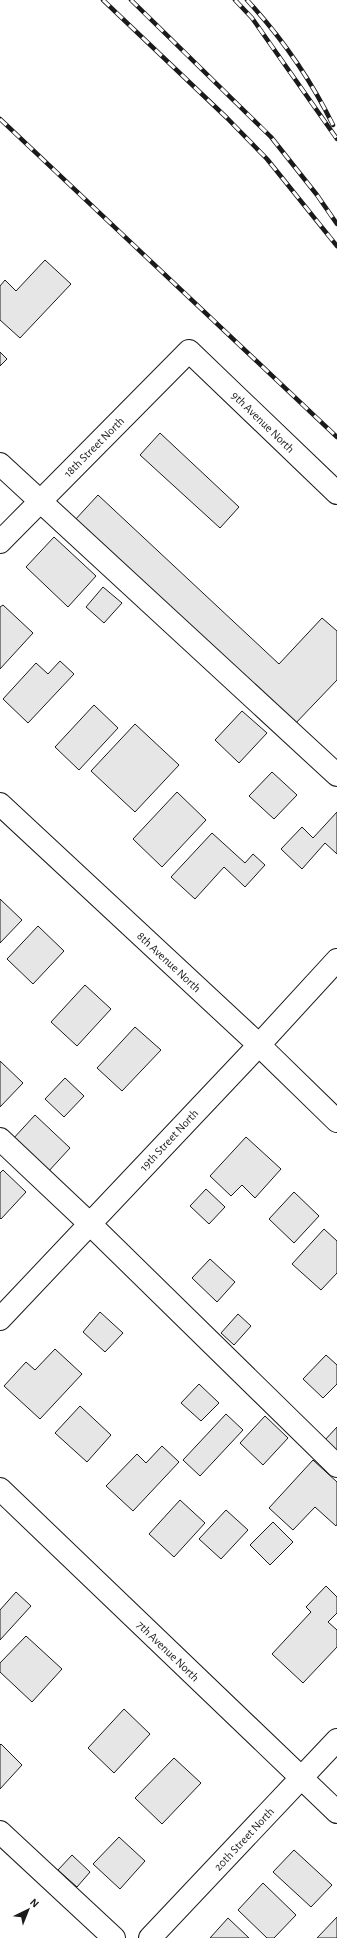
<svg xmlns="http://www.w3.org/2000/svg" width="337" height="1938" viewBox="0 0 337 1938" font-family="'Alegreya Sans',sans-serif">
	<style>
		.building { fill: #e6e6e6; stroke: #1a1a1a }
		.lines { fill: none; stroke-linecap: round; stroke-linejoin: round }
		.minor-casing { stroke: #1a1a1a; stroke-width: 24 }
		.minor { stroke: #fff; stroke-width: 22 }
		.rail-casing { stroke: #1a1a1a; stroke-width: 4.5 }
		.rail { stroke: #fff; stroke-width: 3; stroke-dasharray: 9; stroke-linecap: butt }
		.labels { text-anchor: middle; stroke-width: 3; stroke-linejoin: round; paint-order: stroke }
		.street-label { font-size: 12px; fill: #1a1a1a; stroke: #fff }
	</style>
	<rect width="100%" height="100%" fill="#fff"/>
	<path class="building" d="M45,260L71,284L20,338L0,320V286L5,280L16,291Z
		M0,352L7,359L0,366Z
		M160,433L239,507L220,528L140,455Z
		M98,495L279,664L322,618L337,631V680L293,726L74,521Z
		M54,537L96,576L68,607L26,567Z
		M103,587L122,603L104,623L86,607Z
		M3,605L33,633L0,669V607Z
		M60,661L74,674L28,723L3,699L36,663L48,674Z
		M94,705L118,728L79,770L55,747Z
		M242,711L267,733L239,763L215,740Z
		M135,724L179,765L135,812L91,771Z
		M272,772L297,795L274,819L249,796Z
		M177,792L206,820L162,867L133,839Z
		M337,812V854L325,843L302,869L281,849L302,827L313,838Z
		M212,833L245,863L253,854L265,865L245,887L224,867L195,899L171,877Z
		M0,899L22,920L0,943Z
		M38,926L64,951L33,984L7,959Z
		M85,985L111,1009L77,1046L51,1022Z
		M135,1027L161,1050L122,1091L97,1068Z
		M0,1061L23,1083L0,1107Z
		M65,1078L84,1096L64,1117L45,1099Z
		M35,1115L70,1148L47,1173L12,1140Z
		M246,1137L281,1169L255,1198L242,1185L231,1196L210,1176Z
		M3,1170L26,1192L1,1219L0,1218V1173Z
		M206,1189L225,1207L209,1224L190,1206Z
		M294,1192L319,1216L294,1243L269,1219Z
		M324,1229L337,1241V1273L321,1290L292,1264Z
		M210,1259L235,1282L217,1302L192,1278Z
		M100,1312L123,1333L105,1352L83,1332Z
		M238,1314L251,1326L234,1345L221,1333Z
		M55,1349L82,1374L40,1419L4,1386L26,1362L35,1370Z
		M326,1355L337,1365V1384L323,1398L303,1379Z
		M199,1384L219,1403L201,1421L181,1403Z
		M80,1406L111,1435L87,1462L55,1433Z
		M226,1414L243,1430L200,1476L183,1460Z
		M265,1416L288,1438L263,1465L240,1443Z
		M337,1427V1453L324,1441Z
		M162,1446L179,1462L133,1511L106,1486L137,1454L146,1463Z
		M313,1460L337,1482V1524L336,1526L315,1507L293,1530L269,1508Z
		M180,1500L205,1523L174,1557L149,1534Z
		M226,1510L248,1530L221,1559L199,1539Z
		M273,1522L293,1542L270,1565L250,1545Z
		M326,1586L337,1597V1613L328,1622L337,1630V1647L303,1683L272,1654L311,1612L306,1607Z
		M16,1592L31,1606L0,1640V1610Z
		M26,1636L62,1669L32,1702L0,1672V1663Z
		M124,1709L150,1734L114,1773L88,1748Z
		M1,1744L22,1765L0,1789V1745Z
		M174,1758L201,1783L162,1824L135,1798Z
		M119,1837L145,1861L120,1889L93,1864Z
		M294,1850L332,1885L311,1907L273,1872Z
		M72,1855L90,1872L77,1887L58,1870Z
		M263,1883L296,1915L274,1938H267L238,1910Z
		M337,1917V1938H317Z
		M228,1918L249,1938H210Z"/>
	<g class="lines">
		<defs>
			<path id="minor" d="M0,464L337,775
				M0,542L189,351L337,493
				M0,804L259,1045L337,1121
				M0,1139L90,1224L337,1466
				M0,1319L259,1045L337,960
				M0,1489L337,1812
				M0,1832L114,1938
				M150,1938L337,1740"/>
		</defs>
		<use href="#minor" class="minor-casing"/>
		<use href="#minor" class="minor"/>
		<defs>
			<path id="rail" d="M103,0L227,118L267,159L337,246
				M131,0L271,137L317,195L337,224
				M235,0L252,18L337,139
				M247,0C281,37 311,80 333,125
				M0,119L337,437"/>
		</defs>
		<use href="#rail" class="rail-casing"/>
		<use href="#rail" class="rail"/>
	</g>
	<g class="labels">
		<g class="street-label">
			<text transform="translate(263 422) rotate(44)" y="4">9th Avenue North</text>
			<text transform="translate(94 447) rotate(-45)" y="4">18th Street North</text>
			<text transform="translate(169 962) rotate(43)" y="4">8th Avenue North</text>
			<text transform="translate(169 1140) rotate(-47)" y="4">19th Street North</text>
			<text transform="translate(168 1651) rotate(44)" y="4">7th Avenue North</text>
			<text transform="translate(244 1839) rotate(-47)" y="4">20th Street North</text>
		</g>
	</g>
	<g transform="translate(28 1910) rotate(43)" stroke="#ffffff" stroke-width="3" paint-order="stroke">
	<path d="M0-3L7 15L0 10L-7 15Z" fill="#1a1a1a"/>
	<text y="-6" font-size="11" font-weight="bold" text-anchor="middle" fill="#1a1a1a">N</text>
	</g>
</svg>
